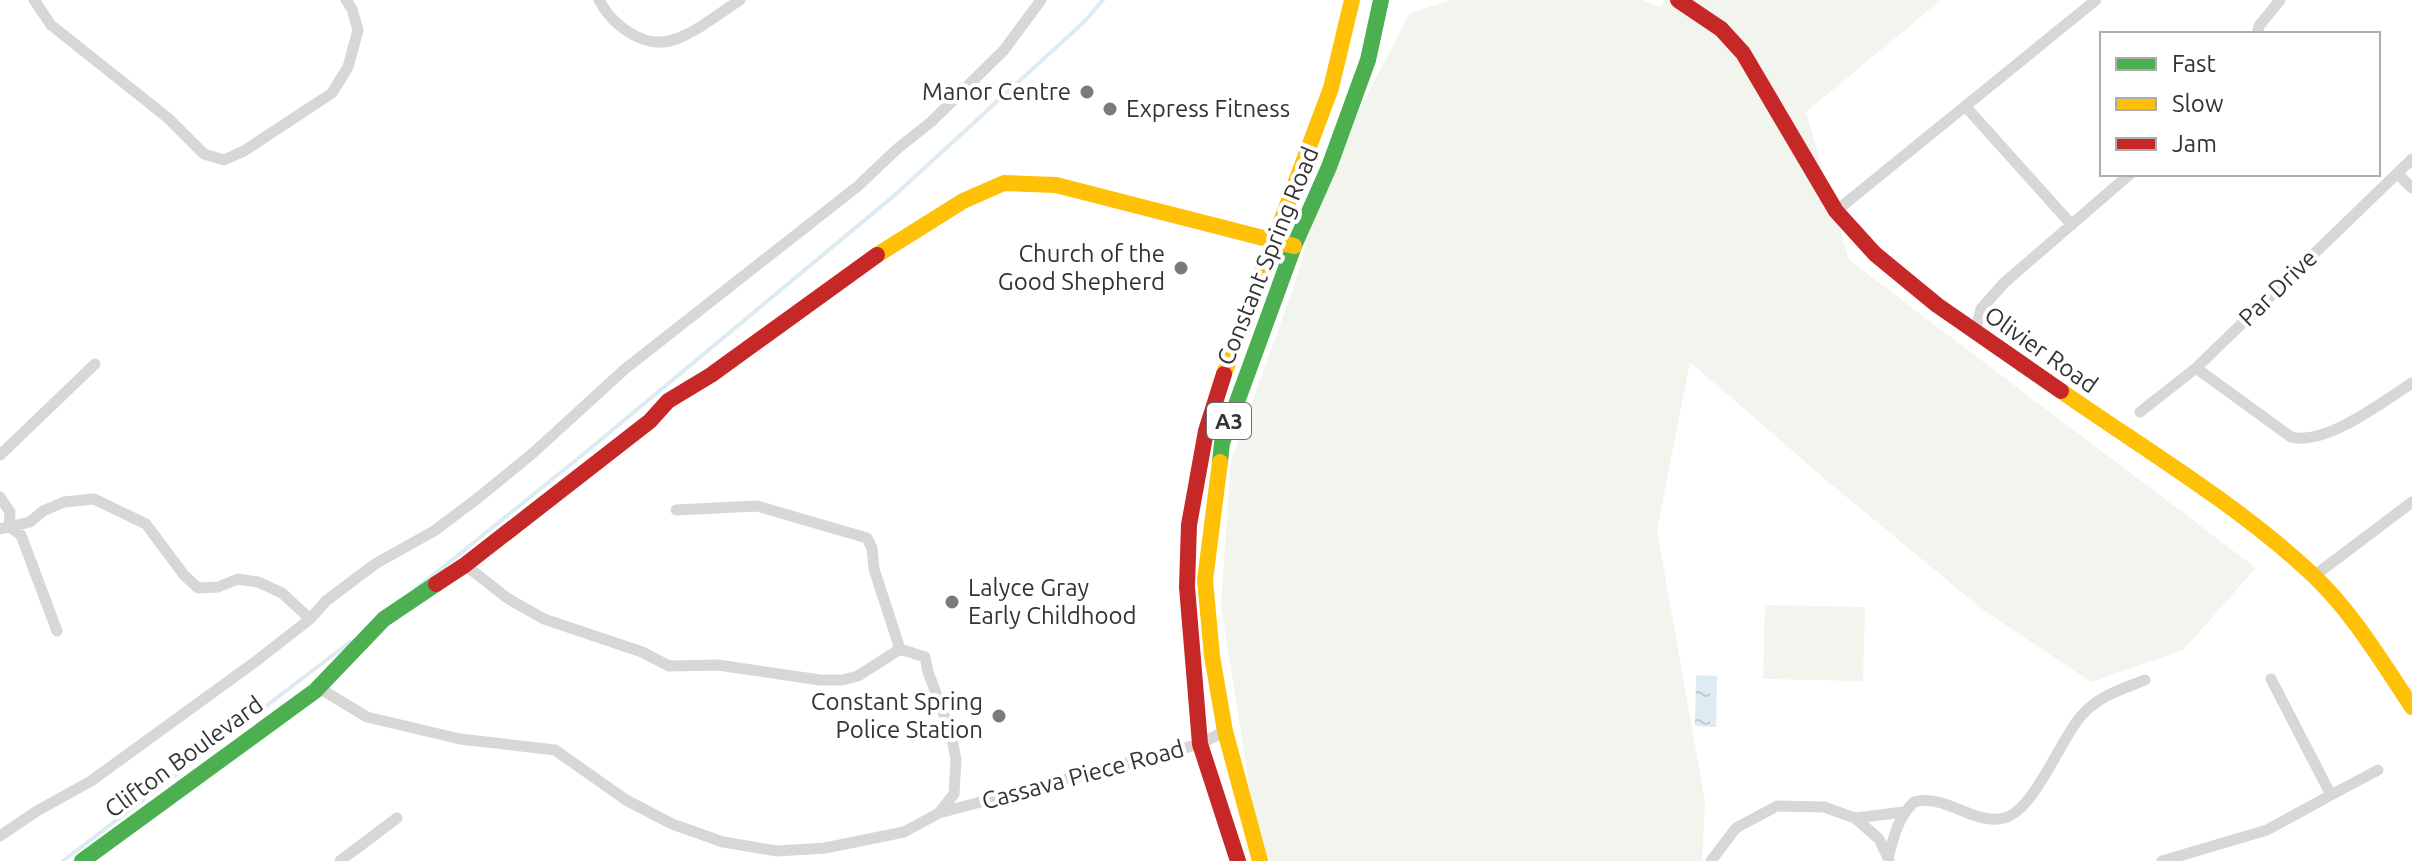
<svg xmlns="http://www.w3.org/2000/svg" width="2412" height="861" viewBox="0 0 2412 861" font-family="Ubuntu,sans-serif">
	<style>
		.grass { fill: #f1f5ed }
		.water { fill: url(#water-ripples) }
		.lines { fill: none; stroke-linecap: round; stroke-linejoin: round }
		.stream { stroke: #ddebf3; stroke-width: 4 }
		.street { stroke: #d7d7d7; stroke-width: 11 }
		.fast { stroke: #4caf50; stroke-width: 16 }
		.slow { stroke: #ffc107; stroke-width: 16 }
		.jam { stroke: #c62828; stroke-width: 16 }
		.poi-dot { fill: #7a7a7a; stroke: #fff; stroke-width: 3 }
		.labels { text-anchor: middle; stroke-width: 8; stroke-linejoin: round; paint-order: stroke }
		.shield { fill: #fff; stroke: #707070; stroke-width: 2 }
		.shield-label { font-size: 22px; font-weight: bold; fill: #333 }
		.poi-label { font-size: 24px; fill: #333; stroke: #fff; text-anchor: end }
		.street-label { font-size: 24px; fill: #333; stroke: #fff }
	</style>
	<defs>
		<pattern id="water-ripples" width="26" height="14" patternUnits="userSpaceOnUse" patternTransform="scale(2)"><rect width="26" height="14" fill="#ddebf3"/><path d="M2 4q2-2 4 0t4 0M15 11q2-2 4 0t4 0" fill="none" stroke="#becad1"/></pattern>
	</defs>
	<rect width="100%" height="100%" fill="#fff"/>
	<path class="grass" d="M1452,0H1642L1660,7L1664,0H1941L1806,112L1849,260L2256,568L2183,650L2091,682L1982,609L1826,480L1690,362L1657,530L1705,802L1702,861H1261L1221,605L1231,461L1296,280L1329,167L1410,13Z
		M1765,605L1865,607L1863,681L1763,679Z"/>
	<path class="water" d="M1696,675L1717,676L1716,727L1695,726Z"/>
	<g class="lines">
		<path class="stream" d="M416,589L586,452L896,194L1085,21L1103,0
			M63,861L350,642"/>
		<path class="street" d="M34,0L51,25L168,118L204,154L224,160L244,151L332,93L348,67L358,30L352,9L346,0
			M599,0C612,25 645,51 676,39C698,31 720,13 740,0
			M2257,34L2259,26L2280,0
			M1966,107L2072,225
			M2398,174L2412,188
			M1836,211L2096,0
			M1975,332L1981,309L2004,283L2130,174
			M2196,368L2291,437C2326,446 2382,402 2412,383
			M2140,412L2196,368L2412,159
			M0,455L95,364
			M0,497L10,512L9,527
			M10,527L21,535L57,631
			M0,529L30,522L43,511L64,502L94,499L146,524L184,575L198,588L218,587L238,579L258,582L282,593L310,619
			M465,565L507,598L544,619L642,652L669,666L718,665L820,680H842L858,676L900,649
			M2314,576L2412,502
			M315,691H324L367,717L460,739L555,750L626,800L672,824L723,842L777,851L825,848L904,832L939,813L954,794L956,760L951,733L928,672L925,657L900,649L874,569L872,548L867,538L757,506L676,510
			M2331,795L2378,770
			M939,813L1200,744L1225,731
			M1855,818L1904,812
			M0,836L37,811L91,781L255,662L310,619L326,601L375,564L434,531L478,498L533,453L625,369L858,186L897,149L931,122L1004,50L1041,0
			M1888,857C1894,837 1898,817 1914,802C1945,793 1974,826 2004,818C2034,811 2060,740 2081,716C2098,696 2122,689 2145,680
			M340,861L397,818
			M1711,861L1736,828L1777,806L1824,807L1855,818L1879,839L1889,860
			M2162,861L2267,830L2331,795L2271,679"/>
		<path class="fast" d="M1220,462L1222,443L1294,246L1329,167L1368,60L1381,0
			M82,861L315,691L384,619L436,584"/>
		<path class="slow" d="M877,255L963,201L1004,183L1056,185L1294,246
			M1224,374L1331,88L1352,0
			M2061,391C2144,449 2240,506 2313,575C2353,613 2382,662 2412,707
			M1220,462L1205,580L1212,656L1225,731L1260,861"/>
		<path class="jam" d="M1678,0L1721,29L1743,53L1836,211L1875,254L1937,305L2061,391
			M1224,374L1206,431L1189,525L1187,587L1200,744L1238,861
			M436,584L465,565L650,421L668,401L711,375L877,255"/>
	</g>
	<g class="poi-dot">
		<circle cx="1087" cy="92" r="8"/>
		<circle cx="1110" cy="109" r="8"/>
		<circle cx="1181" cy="268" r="8"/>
		<circle cx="952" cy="602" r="8"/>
		<circle cx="999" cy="716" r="8"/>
	</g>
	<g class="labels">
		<rect class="shield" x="1207" y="403" width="44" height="36" rx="6"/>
		<g class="shield-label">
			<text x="1229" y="429">A3</text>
		</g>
		<g class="poi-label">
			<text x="1071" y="100">Manor Centre</text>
			<text x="1126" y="117" text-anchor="start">Express Fitness</text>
			<text x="1165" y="262">Church of the<tspan x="1165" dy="28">Good Shepherd</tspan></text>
			<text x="968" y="596" text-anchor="start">Lalyce Gray<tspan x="968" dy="28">Early Childhood</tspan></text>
			<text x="983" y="710">Constant Spring<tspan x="983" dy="28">Police Station</tspan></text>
		</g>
		<g class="street-label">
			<text transform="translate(1268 256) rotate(-68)" y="8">Constant Spring Road</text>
			<text transform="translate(2278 288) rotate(-44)" y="8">Par Drive</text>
			<text transform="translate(2041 350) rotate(35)" y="8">Olivier Road</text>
			<text transform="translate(184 757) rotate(-36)" y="8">Clifton Boulevard</text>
			<text transform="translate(1083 775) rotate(-15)" y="8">Cassava Piece Road</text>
		</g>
	</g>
	<rect x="2100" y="32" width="280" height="144" fill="#ffffff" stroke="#adadad" stroke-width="2"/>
	<rect x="2116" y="58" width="40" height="12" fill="#4caf50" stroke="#adadad" stroke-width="2"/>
	<text x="2172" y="72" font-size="24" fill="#333333">Fast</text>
	<rect x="2116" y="98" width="40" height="12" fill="#ffc107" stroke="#adadad" stroke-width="2"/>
	<text x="2172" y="112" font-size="24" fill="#333333">Slow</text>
	<rect x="2116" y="138" width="40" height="12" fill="#c62828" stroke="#adadad" stroke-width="2"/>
	<text x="2172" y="152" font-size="24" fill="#333333">Jam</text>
</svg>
